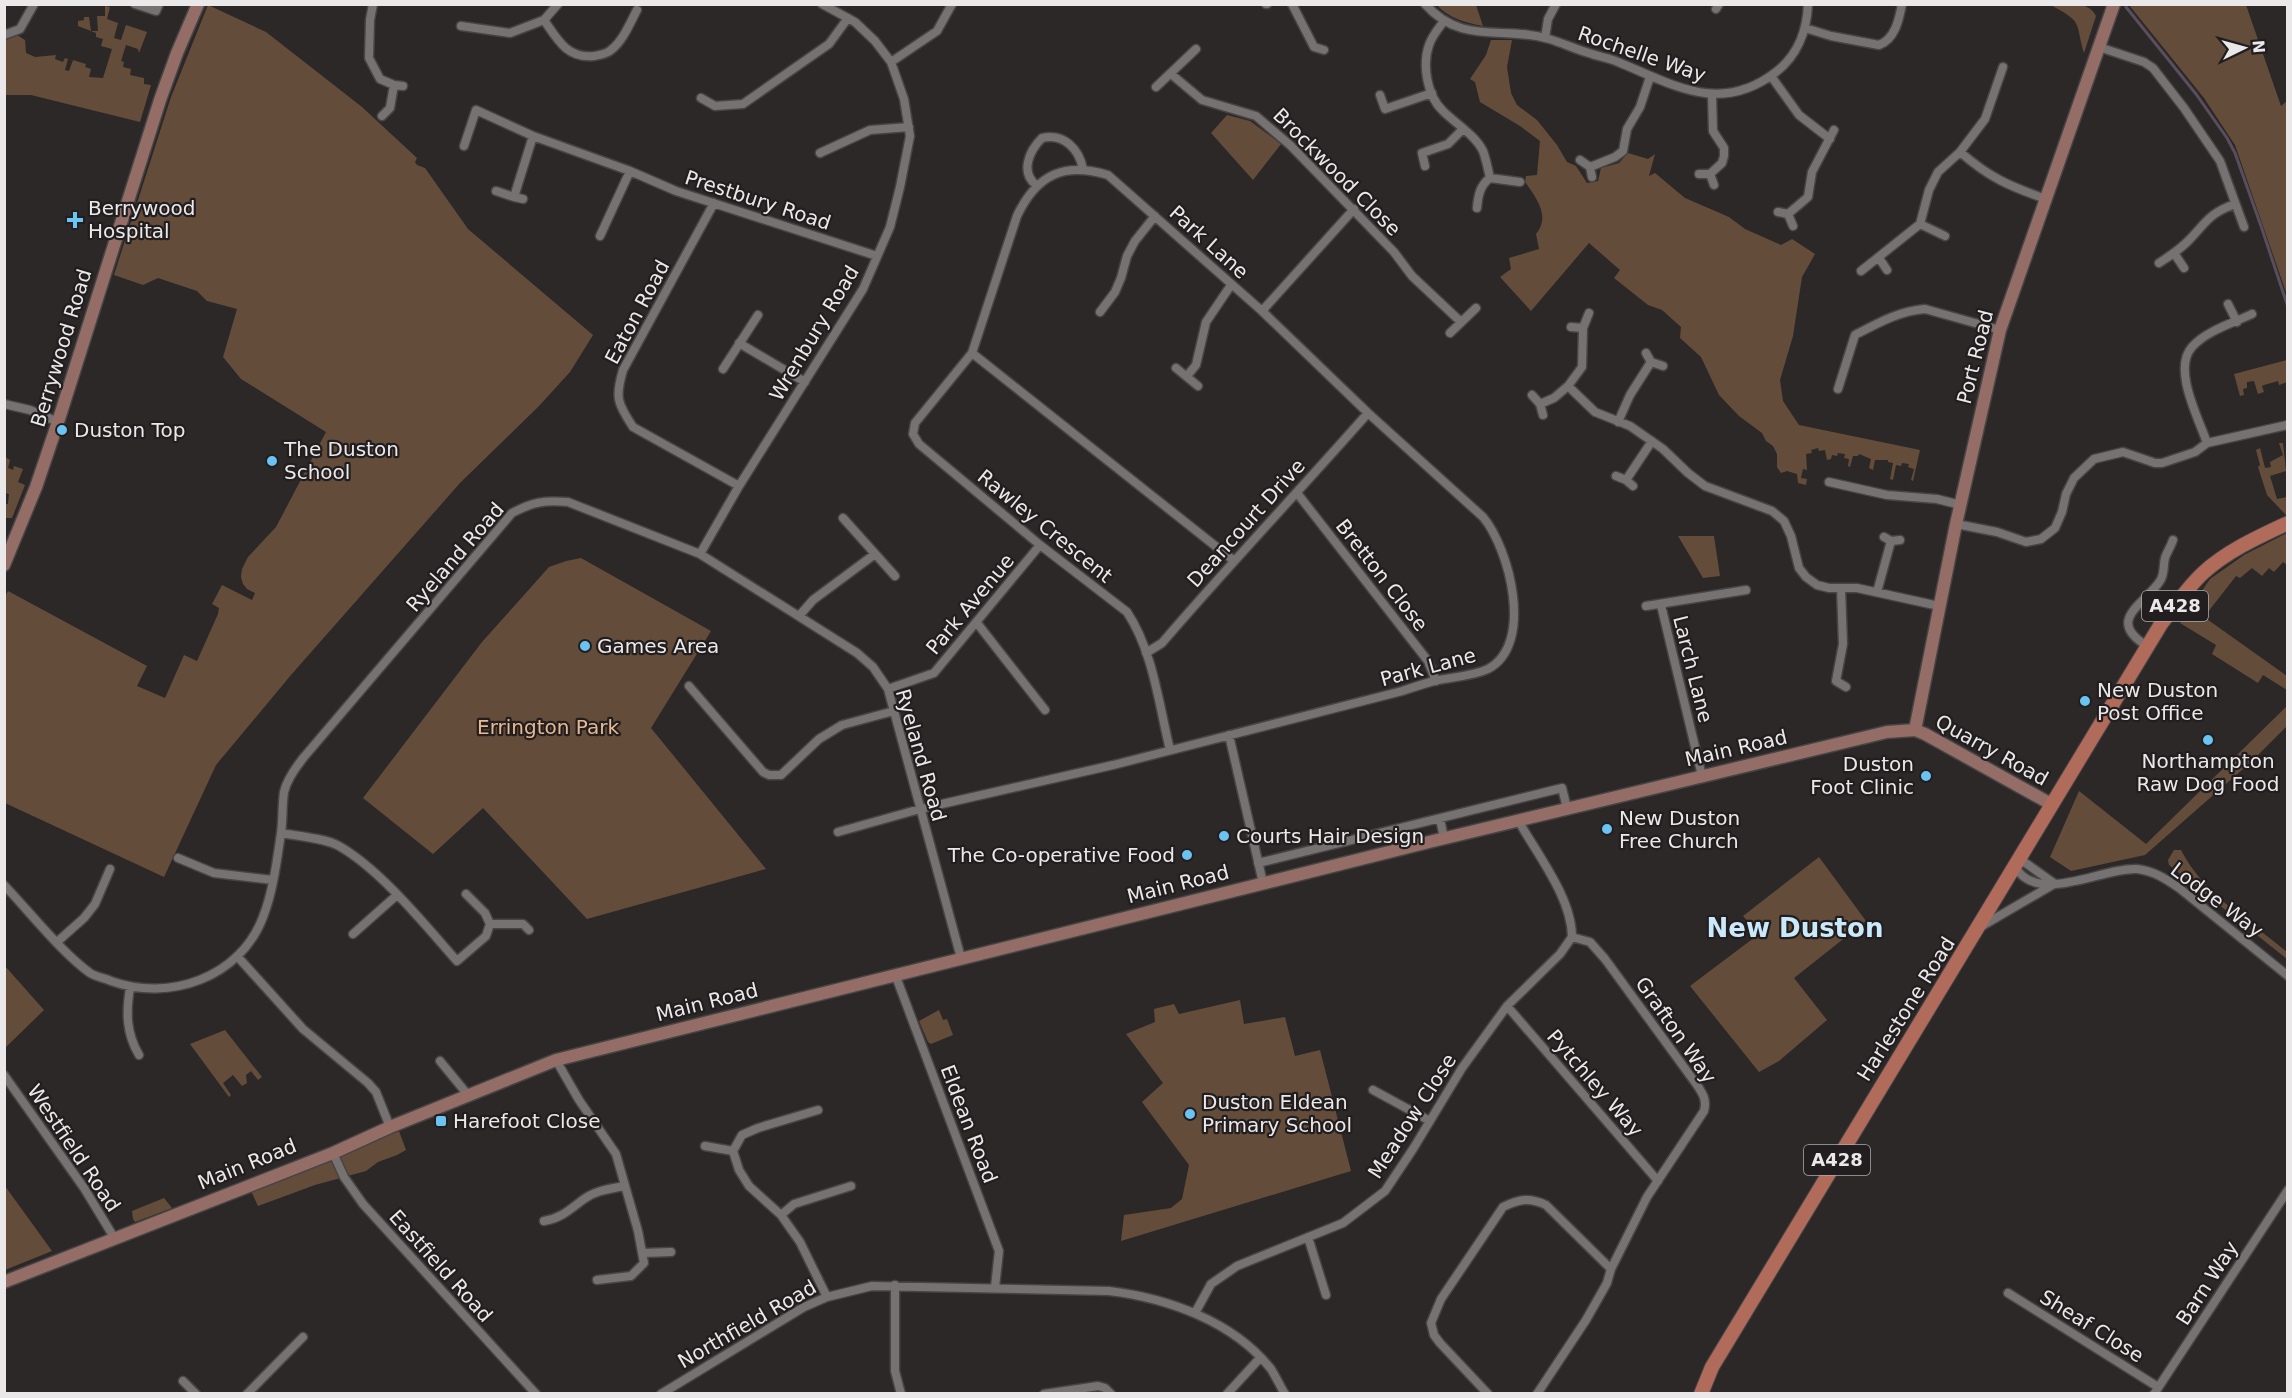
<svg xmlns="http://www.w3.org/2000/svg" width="2292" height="1398" viewBox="0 0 2292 1398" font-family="'DejaVu Sans',sans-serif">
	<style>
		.green { fill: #634d3a }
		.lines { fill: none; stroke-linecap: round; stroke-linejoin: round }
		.stream { stroke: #594e5d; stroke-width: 3 }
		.street-casing { stroke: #474445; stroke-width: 11 }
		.secondary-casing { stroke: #474445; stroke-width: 15 }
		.primary-casing { stroke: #474445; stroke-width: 16 }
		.street { stroke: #767272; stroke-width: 8 }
		.secondary { stroke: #946e66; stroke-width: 12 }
		.primary { stroke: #b16b5b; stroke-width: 14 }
		.poi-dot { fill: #6bc3f2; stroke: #221e1f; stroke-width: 2 }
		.labels { text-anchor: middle; stroke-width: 4.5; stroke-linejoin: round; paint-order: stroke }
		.shield { fill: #221e1f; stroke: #aeabac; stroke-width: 1.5 }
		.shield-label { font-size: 18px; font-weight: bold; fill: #eae8e8 }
		.street-label { font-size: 20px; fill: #eae8e8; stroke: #221e1f }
		.poi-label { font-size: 20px; fill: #eae8e8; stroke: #221e1f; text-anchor: start }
		.park-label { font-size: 20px; fill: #e8b891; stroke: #221e1f }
		.district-label { font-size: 26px; font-weight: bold; fill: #cae9fa; stroke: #221e1f }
	</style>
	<rect width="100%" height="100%" fill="#2c2828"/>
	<path class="green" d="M208,5L266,32L362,107L417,158L415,162L417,165L425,168L468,229L593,335L570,372L539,406L460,483L291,675L216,765L164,877L5,803L4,598L8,591L147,666L137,686L165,698L184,655L197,661L218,614L219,608L212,604L222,585L252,600L255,593L247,589L243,584L241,577L242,569L248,557L276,527L326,432L241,379L223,357L237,309L207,301L197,291L158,278L143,285L114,275L171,97Z
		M1437,5H1476L1483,26C1466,23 1448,18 1437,5Z
		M2051,5C2066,4 2088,0 2096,16L2084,53C2075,20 2083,23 2051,5Z
		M2129,5H2246L2281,106L2287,101V295L2235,145L2204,98Z
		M105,6L110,7L107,19L118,23L114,38L121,40L126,25L147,32L139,53L138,49L126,45L121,61L124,62L123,67L131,69L130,75L144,78V84L151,85L140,122L31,95H5L4,39L17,35L25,40L26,53L35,57L56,55L55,59L63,62L65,58L68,59L65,70L69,71L73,60L86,64L85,67L91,69L89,77L103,78L112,49L101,46L103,39L96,37V33L78,26V21L84,20V17H89L91,31H98L97,16H105Z
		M1491,40H1512L1507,67L1511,93L1517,105L1537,120L1557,145L1567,162L1576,166L1587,183L1598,181L1601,168L1619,163L1628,153L1648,159L1655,154L1649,176L1655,173L1685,198L1729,217L1745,229L1781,245L1792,239L1815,254L1802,277L1793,336L1780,380L1783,401L1799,425L1920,450L1913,481L1911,480L1914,469L1908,467L1909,464L1902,463L1901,466L1896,465L1893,480L1890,479L1893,463L1888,462V460H1875L1873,470L1869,468L1871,459L1859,454L1858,456H1853L1850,467L1848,466L1849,459L1844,458L1845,454L1838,453L1837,456L1832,455L1831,459L1827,460L1825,450L1819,451L1818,448L1811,450L1812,453L1806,454L1807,470L1803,469L1801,478L1807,479L1806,485L1798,483L1797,474L1787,471L1781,473L1777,467V454L1773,446L1766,441L1762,433L1739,416L1719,395L1701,357L1680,338L1681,327L1662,310L1648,305L1614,278L1620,270L1589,243L1531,311L1500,277L1511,269L1509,258L1539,249L1536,234C1551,217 1536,197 1525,182L1526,176L1537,175L1540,141L1520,126L1480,102L1475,82L1470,79L1486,55Z
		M1227,115L1250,121L1281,144L1253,180L1211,133Z
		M2287,360V382L2279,385L2278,381L2264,385L2262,386L2264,392L2258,394L2254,381L2247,382V388L2243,389L2244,395L2240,396L2234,374Z
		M2279,443H2283L2286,471L2270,476L2277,499L2287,497V514L2286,515L2267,495L2258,467L2260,465L2256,450L2260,448L2265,468L2271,467L2270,462L2283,455Z
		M5,457L10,460L8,468L13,470L14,466L23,469L18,482L25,485L12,518H5V504H8L9,494L5,493Z
		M2287,533V565L2283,562L2274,572L2269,568L2262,576L2252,568L2240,578L2236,576L2204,617L2287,676V690L2263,675L2258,683L2212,654L2216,645L2180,623L2210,579L2244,555Z
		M1678,536H1714L1720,576L1703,578Z
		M581,558L711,631L651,728L766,869L587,919L483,808L433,854L363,798L482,642L549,567L566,561Z
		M2287,706V726L2251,762L2145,855L2071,871L2050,857L2079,791L2146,844Z
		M2174,850H2181C2203,894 2250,921 2287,952V959L2169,865L2168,860Z
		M1819,857L1866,921L1794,978L1827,1020L1779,1061L1759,1072L1690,986L1759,934L1743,916Z
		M5,966L44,1010L5,1048H4Z
		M1240,1000L1244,1024L1285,1017L1295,1056L1320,1050L1351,1171L1121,1241L1124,1215L1171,1208L1182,1199L1189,1165L1142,1102L1163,1083L1126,1034L1155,1022L1154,1009L1174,1004L1179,1014Z
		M939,1010L943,1020L947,1019L953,1035L931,1044L928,1042L919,1021Z
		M225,1030L262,1077L258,1080L251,1071L246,1075L247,1083L242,1086L233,1075L223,1083L231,1095L229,1097L190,1044Z
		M399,1131L406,1150L397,1155L378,1162L366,1171L315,1185L258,1206L251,1191Z
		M5,1186L52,1251L5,1270H4Z
		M164,1198L172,1208L135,1222L133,1219L132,1211Z"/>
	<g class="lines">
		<path class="stream" d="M2126,7L2196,94L2227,138L2235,153L2261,226L2288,307"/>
		<defs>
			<path id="street" d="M135,4L156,11L159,4
				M373,4L370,20L369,58L380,79L394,85L403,86
				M1266,4H1267
				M1292,4L1314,47L1324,50
				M1425,4C1462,46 1503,25 1549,39C1563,43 1577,50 1592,54C1600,57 1610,58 1618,62C1674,85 1720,115 1776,72C1797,56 1807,31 1808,4
				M1716,9L1719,4
				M544,20C557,39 567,59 594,56C599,55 607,54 611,50C623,41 630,23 637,10
				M1444,21C1438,29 1432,36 1429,45C1422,65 1427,96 1443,111C1455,123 1475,135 1483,151C1486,159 1488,169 1490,178
				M461,26L510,33L544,20L558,4
				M1805,28L1831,36L1879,45C1895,39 1899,20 1902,4
				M4,35L20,29L34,4
				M1545,38L1548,19L1556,4
				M2099,47L2144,62L2153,68L2184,108L2220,161L2244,227
				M891,62L937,31L952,4
				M1171,74L1202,100L1256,116L1290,145L1394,252L1412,276L1461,322
				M1771,76L1799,115L1830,139
				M1156,87L1196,49
				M1380,95L1385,109L1432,93
				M701,98L715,106L743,104L829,44L848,18
				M382,116L390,108L394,85
				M464,146L476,110L533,136L630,171L676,191L877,256
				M1960,152L1985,119L2003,67
				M820,153L870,130L909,127
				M1580,160L1590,167L1592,177
				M1425,166L1422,153L1448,144L1463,129
				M1590,167L1615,157L1623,151L1627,129L1640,107L1650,77
				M1699,174H1710L1722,163L1724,156V148L1713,131L1712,95
				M1710,174L1714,185
				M1036,185C1020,172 1029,151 1042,138C1064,133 1079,149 1083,169
				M496,191L514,197L533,136
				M514,197L523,199
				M714,203L623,370C615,397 617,403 633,427L739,486
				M1477,208C1478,196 1480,185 1490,178L1520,182
				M1778,212L1788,214L1793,226
				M1788,214L1808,197L1812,172L1834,130
				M1920,224L1945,236
				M600,236L630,171
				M2174,253L2184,268
				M1879,258L1887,270
				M2159,263C2170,256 2181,249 2190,239C2207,221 2210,213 2235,204
				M1861,271L1920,224L1929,190L1938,172L1960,152C1990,178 2009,186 2046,199
				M2228,304L2237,322
				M1262,311L1354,209
				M1100,312L1115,292L1121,278L1127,256L1135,241L1155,216
				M1589,313L1583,328L1582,367L1568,386L1595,412L1630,426L1663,449L1688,473L1705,486L1772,511L1784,521L1791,536L1799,568L1806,577L1817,585L1829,588H1857L1939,606
				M1571,327L1583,328
				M1450,333L1476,308
				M739,343L805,382
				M1646,353L1651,362
				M1176,368L1198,386
				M723,369L758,315
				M1187,376L1196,365L1206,322L1231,285
				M1838,389L1855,335C1878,323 1899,311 1925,309L2000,330
				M1532,395L1540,404L1543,415
				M4,404L30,410L58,422
				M1540,404L1554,398L1568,386
				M1618,422L1630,395L1651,362L1663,366
				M2207,443C2199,419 2172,369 2192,347C2206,331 2233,323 2252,314
				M1616,476L1626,480L1633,486
				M1626,480L1652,441
				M1829,482L1887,495L1937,499L1961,505
				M1297,493L1428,661L1436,681
				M843,518L895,576
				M1956,524L1997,532L2026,542L2041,539L2055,528L2062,512L2066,494L2074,478L2094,459L2123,452L2155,463H2162L2195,452L2207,443L2287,425
				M1884,537L1891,541L1900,540
				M700,554L739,486L863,289L890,227L900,187L910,136L904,99L891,62L875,41L855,22L822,4
				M1841,588L1843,644L1836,681L1846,687
				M1877,592L1891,541
				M1661,605L1702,776
				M1646,606L1746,590
				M799,616L813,600L875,554
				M977,623L1045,710
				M2147,646C2105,620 2144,605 2160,581C2165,574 2163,565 2165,558C2167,552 2171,546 2173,540
				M1146,653L1162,643C1229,565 1300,490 1368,413
				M689,686L763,772L769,775H781L819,739L842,725L894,711
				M888,689L934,673L1040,545
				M1229,735L1263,883
				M1170,750C1159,705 1153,651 1127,612L1040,545L919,444L913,434L915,423L972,353L1233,560
				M1440,819L1444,838
				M1518,820C1537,854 1572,898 1572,937
				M838,832L920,809L1113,765L1402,691C1414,687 1426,683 1438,680C1454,677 1473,676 1488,669C1535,644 1509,548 1483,517L1368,413L1262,311L1108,175C1064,162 1037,174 1017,216L972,353
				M281,833C297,836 325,838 339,846C381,870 425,925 457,961L486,936L490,924L485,913L466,894
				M178,858L214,873L273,880
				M2020,859L2055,884
				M1258,863L1562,788L1567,808
				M2015,867C2039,906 2102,867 2137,869C2154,871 2166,879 2179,888L2288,976
				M4,885C29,911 61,952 90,973C96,977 105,978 111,981C169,1002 240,978 263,917C273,892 277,860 281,833C283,820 282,805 284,792C287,779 296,767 304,757L512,513C533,502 544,500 568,502L700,554L857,653L873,667L888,689L961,958
				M490,924H523L529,930
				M1982,926L2054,884
				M353,934L397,895
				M57,942L84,918L95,904L110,869
				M237,956L303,1029L368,1083L376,1092L390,1127
				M895,974L999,1251L995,1287
				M130,988C126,1012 126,1033 139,1055
				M1507,1006L1658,1181
				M556,1060L579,1100L616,1154L638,1231L644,1263L631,1276L597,1280
				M440,1061L468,1095
				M4,1075L84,1188L115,1239
				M1373,1090L1430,1121
				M705,1146L733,1151L739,1170L749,1186L781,1215L800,1242L827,1297
				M733,1151L742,1135L758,1128L818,1110
				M333,1153L344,1177L363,1204L536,1394
				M781,1215L794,1204L851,1186
				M544,1221C562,1218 570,1209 584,1199C596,1190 611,1189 624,1186
				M1308,1237L1326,1295
				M643,1253L671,1252
				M895,1285V1371L901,1394
				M2008,1293L2158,1387
				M1195,1313L1211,1284L1237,1266L1343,1223L1385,1191L1413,1149L1462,1068L1507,1006L1560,954L1572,937
				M183,1381L196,1394
				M247,1394L303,1337
				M661,1394L804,1307L827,1297L872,1286L1109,1291C1167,1298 1233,1321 1271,1369C1276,1377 1280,1386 1285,1394
				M1044,1394L1098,1386L1105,1388L1111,1394
				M1227,1394L1260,1358
				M1488,1394L1440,1343L1434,1335L1431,1323L1441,1299L1503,1207C1519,1199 1530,1197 1546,1205L1611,1269
				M1537,1394L1586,1320L1607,1283L1611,1269L1647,1197L1704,1111C1707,1100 1703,1094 1697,1085L1605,959L1590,942L1572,937
				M2154,1394L2288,1190"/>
			<path id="secondary" d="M4,565L36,487L58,422L160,100L177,53L198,4
				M1915,730L1956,524L2000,330L2114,4
				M4,1282L333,1153L390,1127L556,1060L1433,841L1887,732L1915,730L1925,734L2051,804"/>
			<path id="primary" d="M1701,1394L1712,1367L2161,624C2174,607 2187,588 2203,573C2227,551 2258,537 2288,523"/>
		</defs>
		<use href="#street" class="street-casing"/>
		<use href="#secondary" class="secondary-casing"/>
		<use href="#primary" class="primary-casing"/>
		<use href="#street" class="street"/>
		<use href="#secondary" class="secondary"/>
		<use href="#primary" class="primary"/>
	</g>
	<g class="poi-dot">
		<path d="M72 211h6v6h6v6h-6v6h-6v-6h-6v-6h6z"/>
		<circle cx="62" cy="430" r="6"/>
		<circle cx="272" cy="461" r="6"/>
		<circle cx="585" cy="646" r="6"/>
		<circle cx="2085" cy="701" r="6"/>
		<circle cx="2208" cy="740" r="6"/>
		<circle cx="1926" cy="776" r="6"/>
		<circle cx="1607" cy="829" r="6"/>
		<circle cx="1224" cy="836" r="6"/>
		<circle cx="1187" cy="855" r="6"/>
		<circle cx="1190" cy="1114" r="6"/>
		<rect x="435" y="1115" width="12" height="12" rx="3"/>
	</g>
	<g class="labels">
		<g class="shield">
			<rect x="2142" y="591" width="66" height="30" rx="4.5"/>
			<rect x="1804" y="1145" width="66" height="30" rx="4.5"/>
		</g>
		<g class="shield-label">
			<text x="2175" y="612">A428</text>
			<text x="1837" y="1166">A428</text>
		</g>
		<g class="street-label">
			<text transform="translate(1642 54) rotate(19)" y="7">Rochelle Way</text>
			<text transform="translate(1337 172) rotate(45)" y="7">Brockwood Close</text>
			<text transform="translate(758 200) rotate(18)" y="7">Prestbury Road</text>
			<text transform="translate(1209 242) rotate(42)" y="7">Park Lane</text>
			<text transform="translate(637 312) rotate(-62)" y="7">Eaton Road</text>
			<text transform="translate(814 333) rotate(-59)" y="7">Wrenbury Road</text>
			<text transform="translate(61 348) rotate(-73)" y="7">Berrywood Road</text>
			<text transform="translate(1975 357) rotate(-76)" y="7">Port Road</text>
			<text transform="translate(1246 523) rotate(-48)" y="7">Deancourt Drive</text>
			<text transform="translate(1045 526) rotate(39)" y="7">Rawley Crescent</text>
			<text transform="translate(455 557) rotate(-49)" y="7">Ryeland Road</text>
			<text transform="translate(1382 575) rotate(52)" y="7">Bretton Close</text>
			<text transform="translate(970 604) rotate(-50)" y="7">Park Avenue</text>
			<text transform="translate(1428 667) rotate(-15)" y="7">Park Lane</text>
			<text transform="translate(1693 669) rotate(76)" y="7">Larch Lane</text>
			<text transform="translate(1736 748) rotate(-13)" y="7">Main Road</text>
			<text transform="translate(1992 750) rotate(29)" y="7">Quarry Road</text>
			<text transform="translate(921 755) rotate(74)" y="7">Ryeland Road</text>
			<text transform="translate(1178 884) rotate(-14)" y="7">Main Road</text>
			<text transform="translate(2217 900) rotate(37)" y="7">Lodge Way</text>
			<text transform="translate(707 1002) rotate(-14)" y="7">Main Road</text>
			<text transform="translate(1906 1009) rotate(-58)" y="7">Harlestone Road</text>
			<text transform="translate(1676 1030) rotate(55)" y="7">Grafton Way</text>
			<text transform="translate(1595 1083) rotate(49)" y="7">Pytchley Way</text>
			<text transform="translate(1412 1116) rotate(-57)" y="7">Meadow Close</text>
			<text transform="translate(969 1124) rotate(69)" y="7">Eldean Road</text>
			<text transform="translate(74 1148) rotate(56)" y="7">Westfield Road</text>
			<text transform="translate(247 1164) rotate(-22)" y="7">Main Road</text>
			<text transform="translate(441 1266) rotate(48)" y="7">Eastfield Road</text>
			<text transform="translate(2207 1283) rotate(-57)" y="7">Barn Way</text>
			<text transform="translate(747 1324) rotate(-30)" y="7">Northfield Road</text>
			<text transform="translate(2092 1326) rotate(32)" y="7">Sheaf Close</text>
		</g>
		<g class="poi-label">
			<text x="88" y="215">Berrywood<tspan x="88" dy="23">Hospital</tspan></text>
			<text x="74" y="437">Duston Top</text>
			<text x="284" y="456">The Duston<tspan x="284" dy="23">School</tspan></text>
			<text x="597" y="653">Games Area</text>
			<text x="2097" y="697">New Duston<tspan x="2097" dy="23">Post Office</tspan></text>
			<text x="2208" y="768" text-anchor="middle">Northampton<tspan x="2208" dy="23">Raw Dog Food</tspan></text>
			<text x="1914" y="771" text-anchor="end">Duston<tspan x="1914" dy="23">Foot Clinic</tspan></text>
			<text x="1619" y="825">New Duston<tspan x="1619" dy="23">Free Church</tspan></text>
			<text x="1236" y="843">Courts Hair Design</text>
			<text x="1175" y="862" text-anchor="end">The Co-operative Food</text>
			<text x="1202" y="1109">Duston Eldean<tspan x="1202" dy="23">Primary School</tspan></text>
			<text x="453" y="1128">Harefoot Close</text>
		</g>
		<g class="park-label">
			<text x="548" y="734">Errington Park</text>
		</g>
		<g class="district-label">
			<text x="1795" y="937">New Duston</text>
		</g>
	</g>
	<rect width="2292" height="1398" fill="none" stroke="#eae8e8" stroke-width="12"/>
	<g transform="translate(2244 48) rotate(85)" stroke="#221e1f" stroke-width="4.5" paint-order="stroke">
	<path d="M0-4.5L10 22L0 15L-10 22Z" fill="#eae8e8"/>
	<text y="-9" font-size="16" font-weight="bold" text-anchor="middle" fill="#eae8e8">N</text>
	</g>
</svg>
